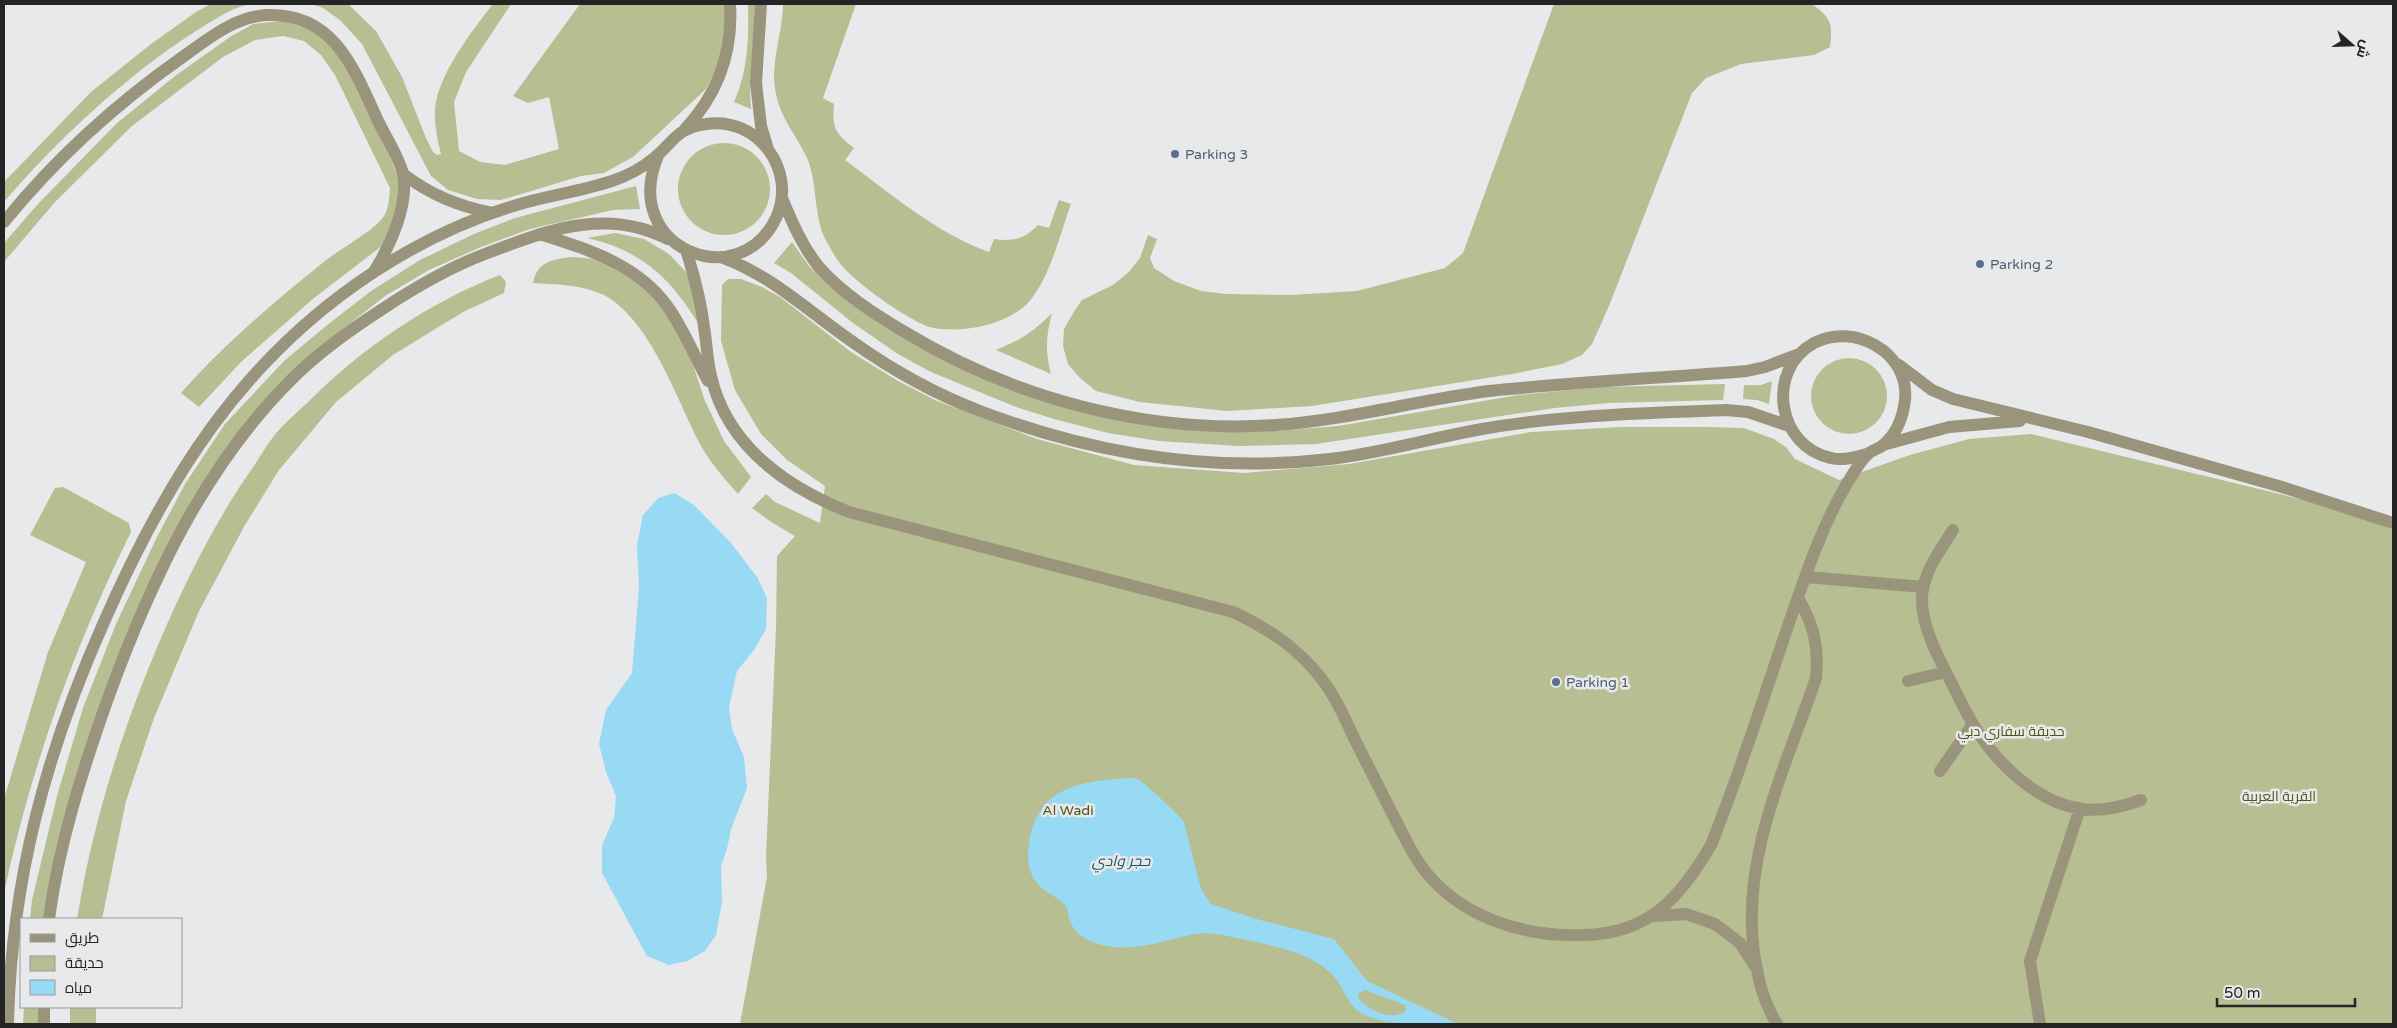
<svg xmlns="http://www.w3.org/2000/svg" width="2397" height="1028" viewBox="0 0 2397 1028" font-family="'Varela Round',Cairo,sans-serif">
	<style>
		.green { fill: #b6be92 }
		.water { fill: #98daf4; fill-rule: evenodd }
		.lines { fill: none; stroke-linecap: round; stroke-linejoin: round }
		.minor { stroke: #9b947d; stroke-width: 12 }
		.service-dot { fill: #5c6f8a; stroke: #e8e9eb; stroke-width: 2 }
		.labels { text-anchor: middle; stroke-width: 5; stroke-linejoin: round; paint-order: stroke }
		.service-label { font-size: 14px; fill: #4e5e75; stroke: #e8e9eb; text-anchor: start }
		.park-label { font-size: 14px; fill: #4e5618; stroke: #e8e9eb }
		.water-label { font-size: 15px; font-style: italic; fill: #1f5467; stroke: #e8e9eb }
	</style>
	<rect width="100%" height="100%" fill="#e8e9eb"/>
	<path class="green" d="M211,4H249C229,9 214,20 196,31C129,73 55,142 4,202V182L91,92L151,44L196,12Z
		M311,4H348L376,31L402,77L426,138L433,152L437,155L441,154C437,139 434,123 435,108C439,73 472,31 493,4H511L466,72L454,102L459,151L480,162L505,165L559,149L549,97L528,103L513,96L580,4H728L719,65L706,89L633,157L604,173L581,176L501,200L477,199L448,190L431,176L362,44L340,20L323,8Z
		M748,4H761L750,89L751,109L734,102C748,71 749,38 748,4Z
		M783,4H856L823,98L834,104C832,128 835,133 854,148L845,160C890,193 936,233 989,252L994,239C1012,242 1025,239 1038,225L1049,228L1059,200L1071,204C1060,234 1049,281 1027,304C1005,325 964,333 934,328C914,325 858,284 844,268C838,262 833,253 829,246C812,219 819,186 807,158C797,136 781,119 776,94C769,65 783,33 783,4Z
		M1554,4H1812C1831,18 1833,23 1830,47L1814,55L1741,64L1706,78L1692,93L1609,306L1592,344L1582,355L1562,364L1512,374L1312,406L1227,411L1140,402L1096,391L1080,378L1068,364L1063,346L1064,329L1075,310L1082,300L1113,285L1129,272L1140,258L1148,235L1157,239L1150,258L1154,268L1174,281L1201,291L1226,294L1291,295L1357,291L1445,268L1463,253Z
		M281,21C294,24 309,27 320,36C353,61 388,150 403,190L387,242L314,298L241,362L199,407L181,393C224,344 274,302 325,261C340,249 368,234 380,221C389,212 389,200 390,188L335,75L321,55L304,41L283,36L255,40L223,57L132,126L55,202L4,262V243L38,204L116,124L175,76L230,37L253,24Z
		M678 189a46 46 0 1 1 92 0a46 46 0 1 1-92 0Z
		M636,186L640,209L613,210L530,229L481,247L429,270L385,296L334,336L217,465L99,717L47,919H30L32,900L57,796L83,708L116,624L157,537L185,484L225,424L284,361L326,326L371,291L420,260L474,234L515,218Z
		M615,233L644,239L669,254L686,272L695,293L698,323C670,278 641,250 587,238Z
		M792,242L809,266L835,291L888,328L1056,404L1274,431L1338,426L1518,395L1600,387L1725,384L1723,400L1609,403L1555,408L1316,444L1238,446L1159,441L1108,433L1054,419L1016,407L931,372L898,354L853,323L791,273L774,263Z
		M572,257L596,259L626,270L661,301L692,362L705,401L724,441L751,477L738,494C724,478 709,462 699,442C676,397 650,320 604,295C583,285 555,284 533,283C537,262 553,259 572,257Z
		M500,275L506,282L504,293L463,312L393,355L336,402L279,470L245,525L199,611L154,718L126,801L102,919H77C95,808 131,702 178,600C200,553 224,508 254,466C261,455 268,443 277,432C286,422 296,413 306,404C362,348 426,304 500,275Z
		M728,279H741L762,287L780,297L851,352L898,381L935,400L1037,439L1134,465L1244,473L1349,464L1531,432L1620,427H1707L1744,428L1774,439L1786,447L1795,459L1839,480L1910,455L1969,439L2031,434L2362,514L2393,530V1024H740L767,877L766,856L776,629L777,556L795,536L771,522L752,508L766,494L775,502L820,523L825,486L787,460L761,434L735,390L721,341L722,285Z
		M1052,313C1046,335 1045,352 1051,374L996,350C1021,340 1033,332 1052,313Z
		M1811 396a38 38 0 1 1 76 0a38 38 0 1 1-76 0Z
		M1772,381L1769,404L1757,400L1743,399L1744,385H1761Z
		M63,487L129,523L131,532C74,647 31,767 4,893V799L48,652L86,562L30,535L55,488Z
		M24,1007H42L43,1024H23Z
		M70,1007H96V1024H70Z"/>
	<path class="water" d="M674,493L693,504L731,543L757,577L767,598L766,629L754,650L737,671L729,707L732,729L744,757L747,788L731,829L727,849L721,866L722,902L716,935L705,951L687,961L669,965L647,956L602,873V845L614,818L616,796L606,772L599,744L606,710L632,673L639,587L637,545L643,515L658,498Z
		M1127,778C1131,778 1135,778 1139,780C1146,784 1180,816 1184,822L1201,889L1211,904L1260,920L1334,939L1367,981L1458,1024C1430,1024 1382,1028 1358,1011C1347,1002 1344,990 1337,980C1319,956 1283,948 1256,942C1238,939 1214,931 1196,934C1161,940 1132,955 1095,943C1083,939 1072,930 1069,918C1068,912 1068,908 1064,904C1056,896 1044,892 1037,883C1028,873 1027,857 1029,844C1037,787 1078,782 1127,778ZM1365,990L1405,1005L1406,1010C1393,1023 1367,1009 1358,998L1359,993Z"/>
	<g class="lines">
		<path class="minor" d="M761,4L756,83L761,126L767,146
			M685,129C718,94 733,52 730,4
			M403,174C431,195 458,206 492,213
			M782,198C792,222 802,246 819,267C842,293 873,313 903,331C1013,398 1146,434 1276,425C1348,420 1417,400 1489,391C1575,382 1661,378 1747,371L1765,367L1799,354
			M4,222C56,158 117,103 184,56C209,38 236,16 268,15C336,13 355,72 379,123C386,137 400,159 403,174C409,205 390,246 375,270
			M540,234C590,250 643,266 672,313C686,335 696,359 708,381
			M686,250C694,275 701,301 704,327C707,344 707,360 711,376C727,446 786,487 849,512L1233,612C1267,628 1297,647 1320,677C1335,695 1345,719 1355,740C1368,766 1381,791 1394,817C1403,834 1411,852 1422,867C1459,917 1522,937 1583,935C1649,934 1680,898 1711,845C1740,773 1763,699 1788,626C1804,580 1820,530 1845,487C1851,477 1859,462 1868,454C1872,450 1878,449 1882,446C1896,435 1903,417 1905,400C1910,352 1853,322 1814,343C1765,370 1777,447 1831,458C1844,461 1856,457 1867,454
			M721,257C771,275 807,310 850,340C889,368 935,394 980,411C1093,454 1210,473 1330,459C1381,453 1431,438 1482,429C1562,415 1644,413 1726,410L1748,412L1789,426
			M1899,365L1932,390L1953,399L2088,432L2282,487L2393,523
			M1883,445L1949,427L2020,421
			M1953,530C1940,551 1923,572 1922,598C1921,625 1938,657 1950,680C1958,695 1964,710 1973,724C1995,762 2036,802 2081,809C2101,812 2122,807 2141,800
			M1806,577L1923,587
			M1908,681L1946,672
			M1940,771L1973,724
			M1655,916L1686,914L1715,924L1740,943L1754,965
			M49,919C59,844 82,772 107,701C149,585 203,467 292,379C319,352 350,330 381,310C414,288 448,268 485,254C534,235 587,214 639,228C649,230 659,235 668,239
			M8,1024C11,881 46,752 104,622C166,480 241,359 374,272C420,242 473,217 527,202C555,195 584,190 612,181C627,176 642,168 654,158C674,142 676,128 706,124C757,116 798,170 776,218C739,296 619,248 658,156
			M44,1024V1007
			M1777,1024C1763,1002 1758,978 1754,953C1741,856 1786,767 1816,678C1819,647 1814,625 1798,598
			M2040,1024L2030,961L2080,808"/>
	</g>
	<g class="service-dot">
		<circle cx="1175" cy="154" r="5"/>
		<circle cx="1980" cy="264" r="5"/>
		<circle cx="1556" cy="682" r="5"/>
	</g>
	<g class="labels">
		<g class="service-label">
			<text x="1185" y="159">Parking 3</text>
			<text x="1990" y="269">Parking 2</text>
			<text x="1566" y="687">Parking 1</text>
		</g>
		<g class="park-label">
			<text x="2011" y="736">حديقة سفاري دبي</text>
			<text x="2279" y="801">القرية العربية</text>
			<text x="1068" y="815">Al Wadi</text>
		</g>
		<g class="water-label">
			<text x="1121" y="866">حجر وادي</text>
		</g>
	</g>
	<rect width="2397" height="1028" fill="none" stroke="#232424" stroke-width="10"/>
	<rect x="20" y="918" width="162" height="90" fill="#e8e9eb" stroke="#999a9b"/>
	<rect x="30" y="934" width="25" height="8" fill="#9b947d" stroke="#999a9b"/>
	<text x="65" y="943" font-size="15" fill="#232424">طريق</text>
	<rect x="30" y="956" width="25" height="15" fill="#b6be92" stroke="#999a9b"/>
	<text x="65" y="968" font-size="15" fill="#232424">حديقة</text>
	<rect x="30" y="980" width="25" height="15" fill="#98daf4" stroke="#999a9b"/>
	<text x="65" y="993" font-size="15" fill="#232424">مياه</text>
	<g transform="translate(2352 45) rotate(110)" stroke="#e8e9eb" stroke-width="4" paint-order="stroke">
	<path d="M0-4L9 19L0 12L-9 19Z" fill="#232424"/>
	<text y="-8" font-size="14" font-weight="bold" text-anchor="middle" fill="#232424">ش</text>
	</g>
	<path d="M2217 998v8h138v-8" fill="none" stroke="#232424" stroke-width="2.5"/>
	<text x="2224" y="998" font-size="15" fill="#232424" stroke="#e8e9eb" stroke-width="4" paint-order="stroke">50 m</text>
</svg>
